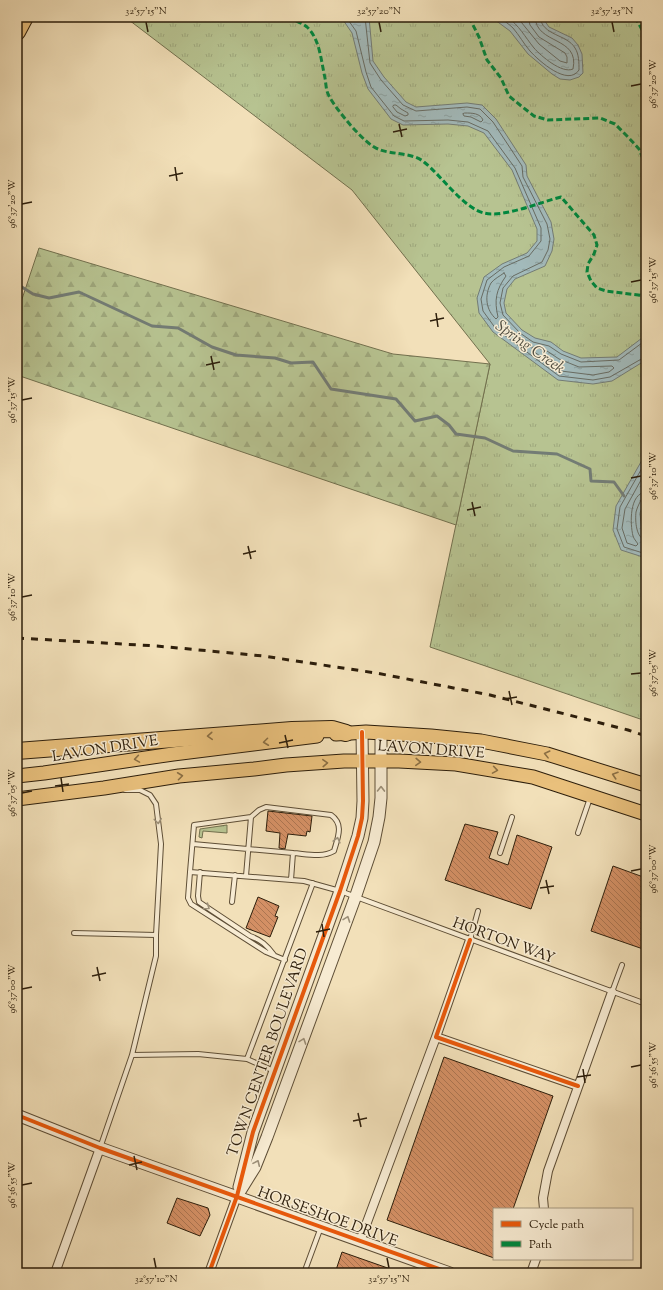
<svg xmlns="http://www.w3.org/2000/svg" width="663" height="1290" viewBox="0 0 663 1290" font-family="'Sorts Mill Goudy',serif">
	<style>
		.grass { fill: url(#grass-tufts); stroke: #72704e }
		.forest { fill: url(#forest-firs); stroke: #72704e }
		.water { fill: url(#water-ripples); stroke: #737c75 }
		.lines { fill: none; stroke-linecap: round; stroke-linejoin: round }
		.shore { stroke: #686c63; stroke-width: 1 }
		.stream { stroke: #737c75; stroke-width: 3 }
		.building { fill: url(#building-back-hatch); stroke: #2d1e0b }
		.service-casing { stroke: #5e4e36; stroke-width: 6 }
		.minor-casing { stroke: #5e4e36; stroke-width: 10 }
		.tertiary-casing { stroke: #5e4e36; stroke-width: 13 }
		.primary-casing { stroke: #2d1e0b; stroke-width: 15 }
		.motorway-casing { stroke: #2d1e0b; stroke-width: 18 }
		.service { stroke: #f7ebd2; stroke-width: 4 }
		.minor { stroke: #f7ebd2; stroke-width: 8 }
		.tertiary { stroke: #f7ebd2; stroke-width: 11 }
		.primary { stroke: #e9c07c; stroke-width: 13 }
		.motorway { stroke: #e9c07c; stroke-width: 16 }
		.rail { stroke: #2d1e0b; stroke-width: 3; stroke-dasharray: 7 7; stroke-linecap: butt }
		.quiet { stroke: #00873e; stroke-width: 3; stroke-dasharray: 6 3; stroke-linecap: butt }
		.cycleway-casing { stroke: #f7ebd2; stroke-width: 6 }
		.cycleway { stroke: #e8590c; stroke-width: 4 }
		.oneway { stroke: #8b6f44 }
		.oneway2 { stroke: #9c8f78 }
		.ticks { fill: none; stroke: #2d1e0b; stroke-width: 1.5 }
		.labels { text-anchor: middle; stroke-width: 3; stroke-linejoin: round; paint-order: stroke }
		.street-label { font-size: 15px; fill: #2d1e0b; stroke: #f7ebd2 }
		.water-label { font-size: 16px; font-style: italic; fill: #504d40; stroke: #f7ebd2 }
		.neatline { fill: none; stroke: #2d1e0b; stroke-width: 1.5 }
		.ticks-label { font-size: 10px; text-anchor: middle; fill: #2d1e0b }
	</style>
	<defs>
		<pattern id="grass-tufts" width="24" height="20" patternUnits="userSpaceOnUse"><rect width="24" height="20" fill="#b7c391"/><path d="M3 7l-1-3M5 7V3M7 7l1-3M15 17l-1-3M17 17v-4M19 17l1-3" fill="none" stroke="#9ea77c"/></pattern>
		<pattern id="forest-firs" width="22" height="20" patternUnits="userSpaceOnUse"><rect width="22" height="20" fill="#b7c391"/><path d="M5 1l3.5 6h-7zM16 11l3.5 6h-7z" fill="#9ea77c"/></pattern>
		<pattern id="water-ripples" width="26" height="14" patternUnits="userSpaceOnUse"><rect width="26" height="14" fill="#a2babb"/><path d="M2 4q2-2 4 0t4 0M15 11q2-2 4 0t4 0" fill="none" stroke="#8c9f9f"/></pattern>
		<pattern id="building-back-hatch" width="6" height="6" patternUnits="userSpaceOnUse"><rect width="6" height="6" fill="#d49065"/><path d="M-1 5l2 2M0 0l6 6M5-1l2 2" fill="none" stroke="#ac7551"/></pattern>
	</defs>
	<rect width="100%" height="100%" fill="#f2e0b9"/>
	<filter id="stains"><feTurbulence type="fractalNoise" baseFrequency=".005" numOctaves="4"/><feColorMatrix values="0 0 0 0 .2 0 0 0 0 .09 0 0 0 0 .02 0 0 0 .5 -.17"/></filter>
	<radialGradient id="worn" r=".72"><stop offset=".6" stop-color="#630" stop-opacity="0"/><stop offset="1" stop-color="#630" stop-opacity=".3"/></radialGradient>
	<path class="grass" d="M125,17H646V721L430,647L490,364L352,190Z
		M227,825V833L203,831L202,838L199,837L200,829Z"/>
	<path class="forest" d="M39,248L393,354L490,364L456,525L17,375V314Z"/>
	<path class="water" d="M341,17H369L373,61L384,77L406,102L416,107L467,103L482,105L496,119L526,165L527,176L551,222L554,239L552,251L545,266L515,279L507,289L504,303L506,313L522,330L535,338L551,342L563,351L581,358L617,357L646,335V360L612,381L593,384L558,380L493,332L479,313L477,298L484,277L502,264L527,253L537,241V229L512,170L484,133L468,126L448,124L403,125L391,119L368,89L362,73L352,33Z
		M491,17H542L549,27L572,38L578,45L582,54L583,73L579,77L570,80L560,79L552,74L528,54L510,31Z
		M646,453V497L640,513L642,534L646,538V558L621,550L613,530L616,506Z"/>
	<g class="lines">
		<path class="shore" d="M346,17L356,31L366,72L371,87L394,116L404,121L448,120L468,122L488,131L515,168L541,228V241L529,256L504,267L487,280L481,299L483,311L496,329L559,376L593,380L610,377L643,358L646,357
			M365,17L370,63L381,80L403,105L416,111L467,107L480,109L493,122L522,166L523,177L547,224L550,239L548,250L542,262L513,276L503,288L500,303L503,315L520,333L533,342L549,346L561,354L581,362L619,360L646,340
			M498,17C503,20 509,24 513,28C519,35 524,44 530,51C539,61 568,87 579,70C579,63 579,54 575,48C567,34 542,36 540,17
			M507,17C519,25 525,37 534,48C541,56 562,74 573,69C580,36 536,45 535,17
			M517,17L539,44L560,61L567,63V57L565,53L539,37L530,25L528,17
			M394,105H396L401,109L408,113V115L405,116L397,112L393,107Z
			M465,113C472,113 480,113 483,120L481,122L471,117L464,116L463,114Z
			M504,273L506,276C496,290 494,300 498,317L496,319C486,310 484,296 491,283C494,279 500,276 504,273Z
			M535,347L547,351L559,359L579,367L612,366L614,368L609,372L593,375L561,371L533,351L532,348Z
			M646,461L620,507L617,529L624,547L646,554
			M646,471L625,509L622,528L627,543L636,546L638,544C636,541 634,539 633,536C630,524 629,493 646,492
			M646,498L641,500C639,504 637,508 636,512C635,521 636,539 646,540"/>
		<path class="stream" d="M17,284L33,294L49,298L79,292L152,326L178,328L212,347L236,355L275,358L291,363L313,362L331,389L396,399L415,421L437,416L449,425L456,434L485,438L513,451L557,454L590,469L591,481L614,482L624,496"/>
	</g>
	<path class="building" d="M268,811L312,816L310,832L307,831L306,836L288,834L285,849L279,848L280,833L266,831Z
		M465,824L498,832L489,858L508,865L517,835L552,847L531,909L445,880Z
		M613,866L646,878V950L591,931Z
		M258,897L279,906L275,916L278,917L270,937L246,928Z
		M444,1057L553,1096L513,1209H494V1258L387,1220Z
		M177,1198L208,1208L210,1215L200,1236L167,1223Z
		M342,1252L399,1272V1273H335Z"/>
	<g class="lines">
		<defs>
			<path id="service" d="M125,790H140L150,795L156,804L161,844L156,935V956L132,1055
				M578,833L590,798
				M193,844L293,853L291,880
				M293,853C307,854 322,858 334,851C338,837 344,824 331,815L266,807L259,810L251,817L194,825L190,872L304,881L340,891L646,1004
				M500,853L512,817
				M190,872L188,898L191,904L266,952L285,960
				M200,872L198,896L199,902L250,936C261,940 267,945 274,955
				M246,876L251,817
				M232,902L235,875
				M74,933L156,935
				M470,940L478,911
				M612,992L622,965
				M274,1071L247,1059L313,883
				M100,1148L132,1055L198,1054L247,1059
				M304,1273L321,1227"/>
			<path id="minor" d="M470,940L436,1037L578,1086
				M544,1209L543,1198L548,1171L612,992
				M360,1241L436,1037
				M55,1273L100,1148
				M209,1273L237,1196
				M531,1273L536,1259
				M644,1273L646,1267"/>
			<path id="tertiary" d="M17,1115L100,1148L450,1273
				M239,1187L253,1132L340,891L358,836L362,818L363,801L362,732
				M237,1196L255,1167L267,1137L355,898L374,842L379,817L381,798V733"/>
			<path id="primary" d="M336,734L366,732L431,736L481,741L547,754L646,785
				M17,776L44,773L173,754L317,736
				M17,799L104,788L179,776L254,769L286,765L344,761H399L456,764L533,777L646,814"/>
			<path id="motorway" d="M17,32L25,17
				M17,751L292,730L332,729L346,733"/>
		</defs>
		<use href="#service" class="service-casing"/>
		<use href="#minor" class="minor-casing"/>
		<use href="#tertiary" class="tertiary-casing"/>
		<use href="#primary" class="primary-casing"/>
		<use href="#motorway" class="motorway-casing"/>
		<use href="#service" class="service"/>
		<use href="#minor" class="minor"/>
		<use href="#tertiary" class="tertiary"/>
		<use href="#primary" class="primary"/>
		<use href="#motorway" class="motorway"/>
		<path class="rail" d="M17,638L157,646L263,656L376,673L490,695L628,730L646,736"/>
		<path class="quiet" d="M288,17C294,20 302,23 307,27C320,39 321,61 325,78C326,84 326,91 329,96C336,109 364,144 378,149C392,155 412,152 424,162C441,175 463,208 484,213C503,218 541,202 561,197L594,235L597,245L594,254L588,264L587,272L591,281L597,288L606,291L646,296
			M469,17L479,37L487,60L501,78L509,96L520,105L534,116L548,120L600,118L615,124L629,138L639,149L646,166
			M635,17L646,37"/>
		<defs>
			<path id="cycleway" d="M470,940L436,1037L578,1086
				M17,1115L100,1148L450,1273
				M209,1273L237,1196L253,1132L340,891L358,836L362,818L363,801L362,732"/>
		</defs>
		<use href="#cycleway" class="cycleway-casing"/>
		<use href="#cycleway" class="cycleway"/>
	</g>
	<defs><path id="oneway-chevron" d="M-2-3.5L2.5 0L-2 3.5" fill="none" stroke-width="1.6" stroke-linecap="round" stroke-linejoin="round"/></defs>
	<g class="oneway">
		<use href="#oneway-chevron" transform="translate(210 736) rotate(176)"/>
		<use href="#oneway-chevron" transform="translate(266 742) rotate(173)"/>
		<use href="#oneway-chevron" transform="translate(547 754) rotate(-166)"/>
		<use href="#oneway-chevron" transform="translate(137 759) rotate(171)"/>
		<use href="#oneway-chevron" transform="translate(418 762) rotate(3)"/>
		<use href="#oneway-chevron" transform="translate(325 763) rotate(-3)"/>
		<use href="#oneway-chevron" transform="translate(495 770) rotate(9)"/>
		<use href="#oneway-chevron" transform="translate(615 775) rotate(-162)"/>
		<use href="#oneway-chevron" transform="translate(180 776) rotate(-7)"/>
	</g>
	<g class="oneway2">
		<use href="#oneway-chevron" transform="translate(381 789) rotate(-89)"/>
		<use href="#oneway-chevron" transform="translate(158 821) rotate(83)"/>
		<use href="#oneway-chevron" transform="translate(337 840) rotate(-76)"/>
		<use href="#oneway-chevron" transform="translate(207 907) rotate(35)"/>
		<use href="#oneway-chevron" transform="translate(347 919) rotate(-70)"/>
		<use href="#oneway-chevron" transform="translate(303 1041) rotate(-70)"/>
		<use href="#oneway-chevron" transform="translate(257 1163) rotate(-66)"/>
	</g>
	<path class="ticks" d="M146,22L148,32M379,22L381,32M612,22L614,32M631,86L641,84M399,124L402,137M393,132L407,129M175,167L177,181M169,176L183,173M22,204L32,202M631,282L641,280M436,313L438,327M430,321L444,318M211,356L214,370M206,365L220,362M22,400L32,398M631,478L641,476M472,502L475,516M467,510L481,507M248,546L251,559M243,554L256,551M22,597L32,595M631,674L641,673M509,691L512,705M504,699L517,697M285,735L288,748M279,743L293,740M61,778L63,792M55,786L69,784M22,793L32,791M631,871L641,869M546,880L549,894M540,888L554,886M322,924L324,937M316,932L330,929M97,967L100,981M92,976L106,973M22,989L32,987M631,1067L641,1065M583,1069L585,1083M577,1077L591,1075M358,1113L361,1127M353,1121L367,1118M134,1156L137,1170M129,1165L142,1162M22,1185L32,1183M154,1258L156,1268M387,1258L389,1268"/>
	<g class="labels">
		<g class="street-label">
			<text transform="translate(105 748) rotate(-9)" y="5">LAVON DRIVE</text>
			<text transform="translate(431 749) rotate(4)" y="5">LAVON DRIVE</text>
			<text transform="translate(504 940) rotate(20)" y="5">HORTON WAY</text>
			<text transform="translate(267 1052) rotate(-71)" y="5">TOWN CENTER BOULEVARD</text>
			<text transform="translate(328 1216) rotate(20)" y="5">HORSESHOE DRIVE</text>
		</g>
		<g class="water-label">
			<text transform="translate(531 346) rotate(35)" y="6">Spring Creek</text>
		</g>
	</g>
	<rect width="663" height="1290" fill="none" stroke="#f2e0b9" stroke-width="44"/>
	<rect x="493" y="1208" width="140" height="52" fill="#f7ebd2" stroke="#a69982"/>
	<rect x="501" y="1221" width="20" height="6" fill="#e8590c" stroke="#a69982"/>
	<text x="529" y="1228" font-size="12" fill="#2d1e0b">Cycle path</text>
	<rect x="501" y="1241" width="20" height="6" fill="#00873e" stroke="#a69982"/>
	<text x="529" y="1248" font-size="12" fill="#2d1e0b">Path</text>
	<rect x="22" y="22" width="619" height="1246" class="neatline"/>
	<g class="ticks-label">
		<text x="146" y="14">32°57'15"N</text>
		<text x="379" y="14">32°57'20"N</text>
		<text x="612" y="14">32°57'25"N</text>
		<text transform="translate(652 84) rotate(-90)" y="4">96°37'20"W</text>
		<text transform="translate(11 204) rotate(-90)" y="4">96°37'20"W</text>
		<text transform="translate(652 280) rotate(-90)" y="4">96°37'15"W</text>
		<text transform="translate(11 400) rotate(-90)" y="4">96°37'15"W</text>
		<text transform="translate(652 476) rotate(-90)" y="4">96°37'10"W</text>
		<text transform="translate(11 597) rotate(-90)" y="4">96°37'10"W</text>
		<text transform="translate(652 673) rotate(-90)" y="4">96°37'05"W</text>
		<text transform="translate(11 793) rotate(-90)" y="4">96°37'05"W</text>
		<text transform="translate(652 869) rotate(-90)" y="4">96°37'00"W</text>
		<text transform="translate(11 989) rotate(-90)" y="4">96°37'00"W</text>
		<text transform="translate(652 1065) rotate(-90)" y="4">96°36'55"W</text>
		<text transform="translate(11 1185) rotate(-90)" y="4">96°36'55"W</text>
		<text x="156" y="1282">32°57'10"N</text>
		<text x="389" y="1282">32°57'15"N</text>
	</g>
	<rect width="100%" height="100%" filter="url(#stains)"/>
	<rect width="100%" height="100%" fill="url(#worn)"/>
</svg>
